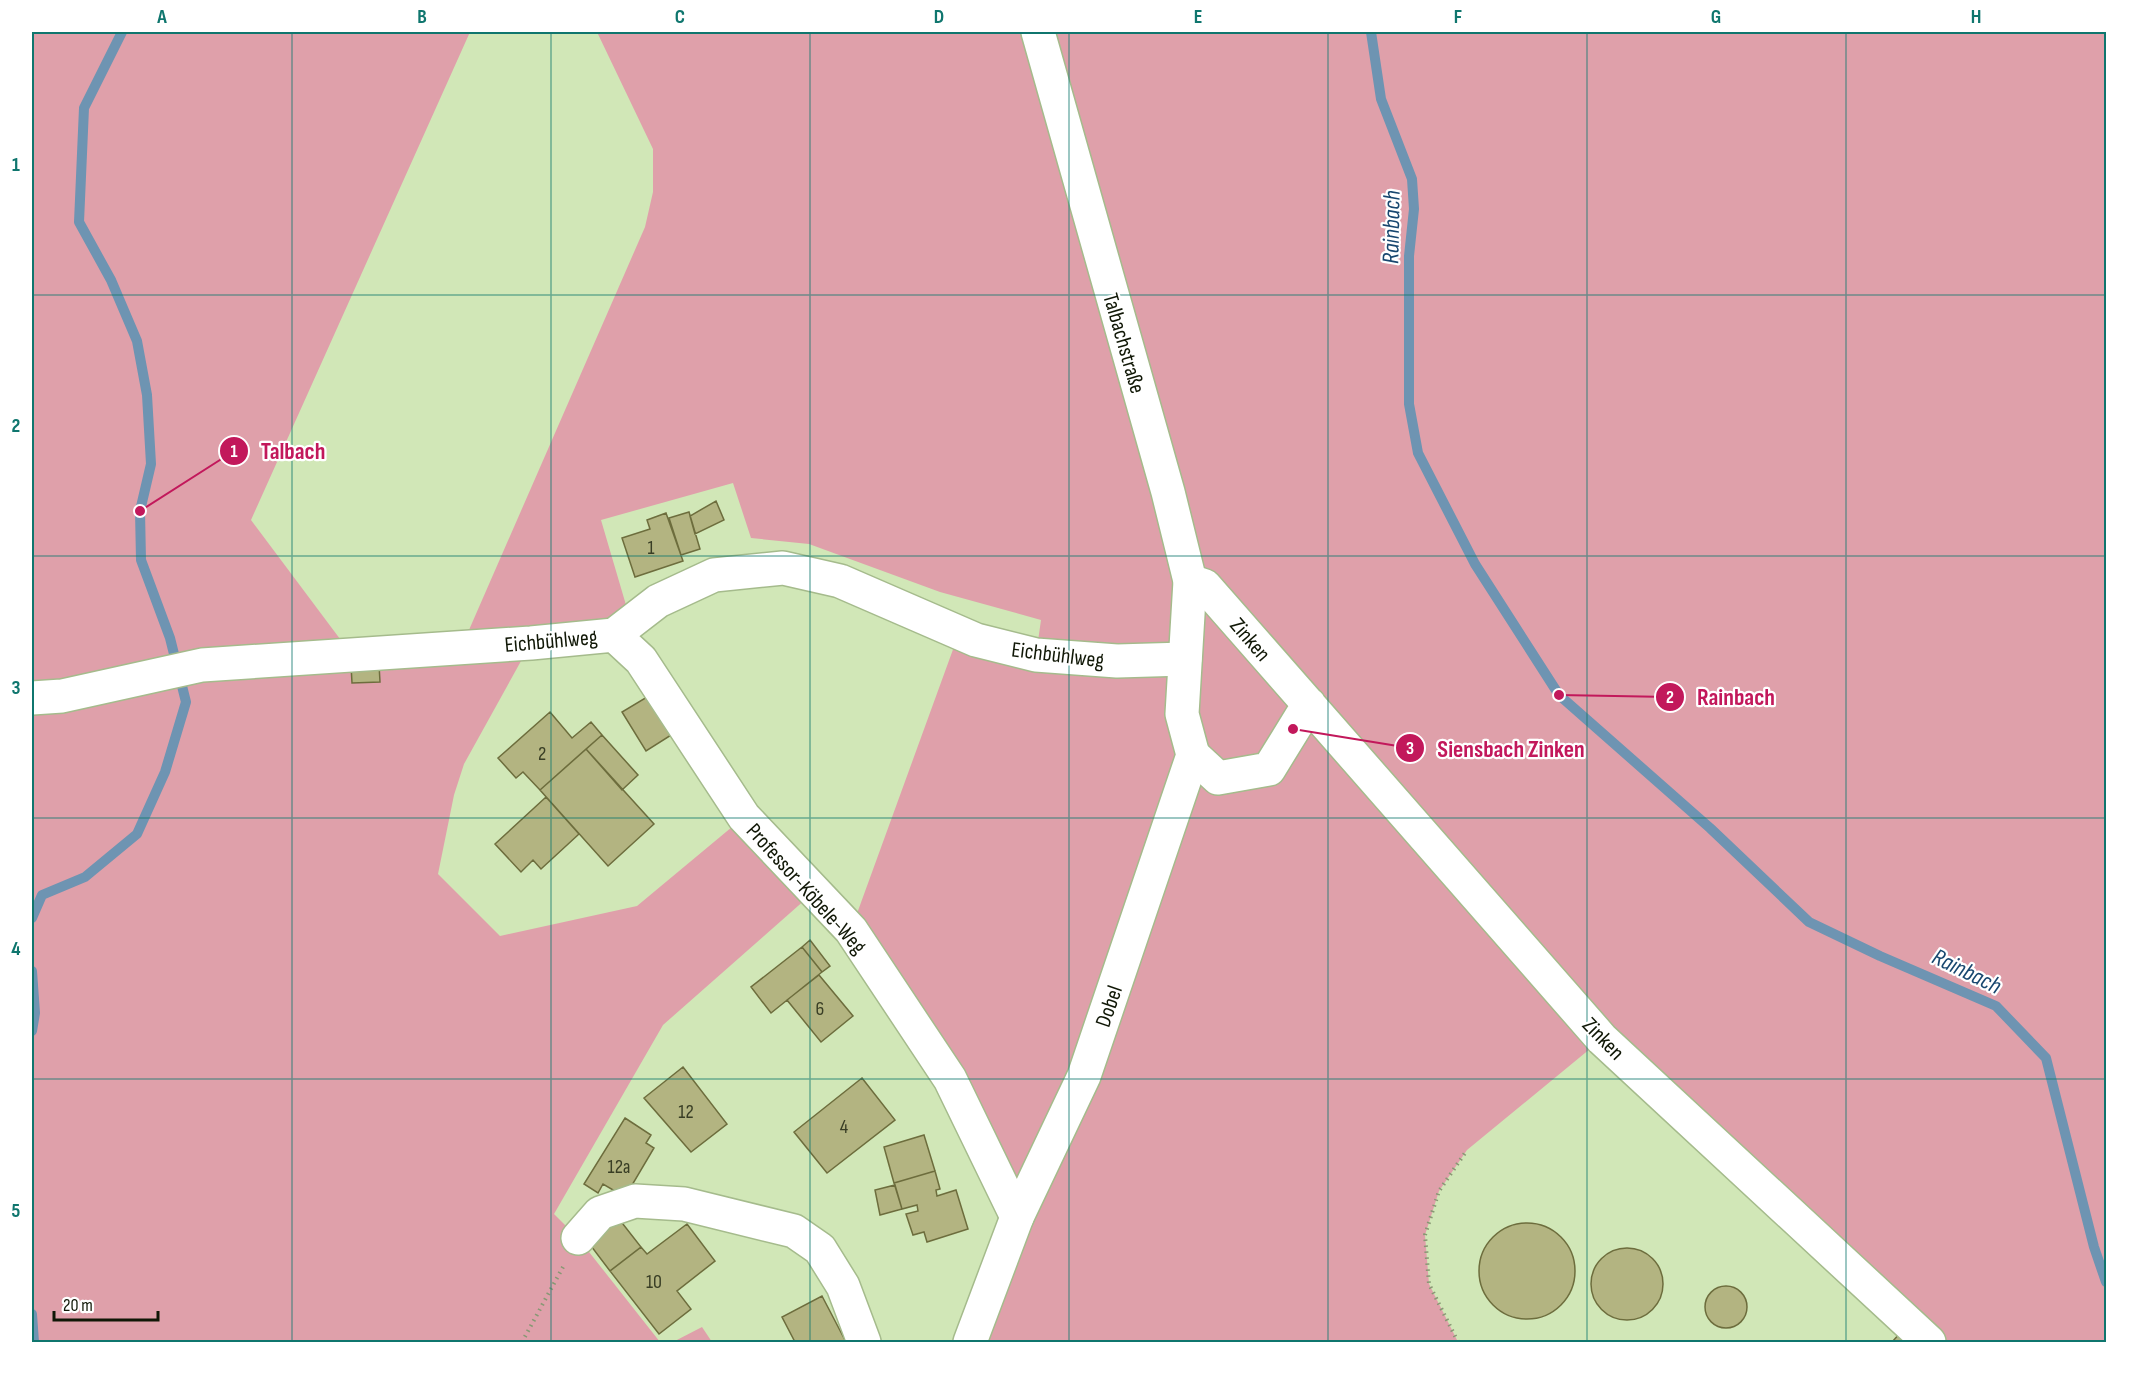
<svg xmlns="http://www.w3.org/2000/svg" width="2138" height="1374" viewBox="0 0 2138 1374" font-family="'Sofia Sans Condensed',sans-serif">
	<style>
		.green { fill: #dfa0aa }
		.lines { fill: none; stroke-linecap: round; stroke-linejoin: round }
		.stream { stroke: #6e94b2; stroke-width: 10 }
		.building { fill: #b3b481; stroke: #6d6d3d; stroke-width: 1.5 }
		.street-casing { stroke: #a5bb8c; stroke-width: 36 }
		.secondary-casing { stroke: #a5bb8c; stroke-width: 36 }
		.path { stroke: #889874; stroke-width: 4; stroke-dasharray: 1.5 4.5; stroke-linecap: butt }
		.street { stroke: #fff; stroke-width: 33 }
		.secondary { stroke: #fff; stroke-width: 33 }
		.grid { fill: none; stroke: #0f766e; stroke-width: 1.5; stroke-opacity: 0.55 }
		.labels { text-anchor: middle; stroke-width: 4.5; stroke-linejoin: round; paint-order: stroke }
		.number-label { font-size: 20px; fill: #393e25 }
		.street-label { font-size: 22px; fill: #101706; stroke: #fff }
		.water-label { font-size: 24px; font-style: italic; fill: #18476f; stroke: #fff }
		.leader { fill: none; stroke: #c2185b; stroke-width: 2 }
		.callout-dot { fill: #c2185b; stroke: #fff; stroke-width: 2 }
		.mark-label { font-size: 18px; text-anchor: middle; font-weight: bold; fill: #fff }
		.callout-label { font-size: 24px; text-anchor: middle; font-weight: bold; fill: #c2185b; stroke: #fff; stroke-width: 4.5; stroke-linejoin: round; paint-order: stroke }
		.neatline { fill: none; stroke: #0f766e; stroke-width: 2 }
		.grid-label { font-size: 20px; text-anchor: middle; font-weight: bold; fill: #0f766e }
	</style>
	<rect width="100%" height="100%" fill="#d1e7b7"/>
	<path class="green" d="M32,32H470L251,520L352,655L462,646L645,227L653,192V149L597,32H2106V1342H1929L1602,1039L1467,1150L1439,1191L1425,1235L1429,1284L1458,1342H970L1017,1217L851,930L959,633L1036,655L1041,620L940,592L809,544L751,538L733,483L601,520L631,622L531,643L464,764L454,795L438,874L500,936L637,906L744,817L815,891L663,1025L554,1214L578,1238L660,1342H32Z
		M702,1327L712,1342H673Z"/>
	<g class="lines">
		<path class="stream" d="M1371,32L1381,99L1412,179L1414,209L1409,256V404L1418,453L1475,564L1559,695L1710,828L1809,922L1880,956L1996,1006L2046,1058L2094,1247L2106,1282
			M32,918L42,895L85,877L137,834L165,772L186,702L170,638L141,560L140,511L151,464L147,395L137,341L111,280L79,222L84,108L122,32
			M32,971L35,1013L32,1031
			M32,1314L34,1342"/>
	</g>
	<path class="building" d="M716,501L724,520L695,534L690,516Z
		M689,512L700,549L681,555L669,518Z
		M666,513L683,561L635,577L622,538L650,529L647,520Z
		M379,664L380,682L352,683L351,665Z
		M652,694L676,732L646,751L622,712Z
		M550,712L572,738L591,722L602,735L540,790L523,772L516,778L498,758Z
		M602,735L638,775L622,790L586,749Z
		M586,749L654,824L608,866L540,790Z
		M546,797L579,834L541,869L533,860L521,872L495,844Z
		M810,940L830,966L822,972L802,947Z
		M802,947L822,972L771,1013L751,987Z
		M819,975L853,1016L821,1042L787,1000Z
		M683,1067L727,1124L691,1152L644,1098Z
		M862,1078L895,1120L827,1173L794,1132Z
		M625,1118L651,1135L646,1143L654,1148L625,1197L603,1184L598,1193L584,1184Z
		M924,1135L935,1171L894,1183L884,1147Z
		M935,1171L940,1189L936,1190L937,1196L956,1190L968,1229L927,1242L924,1232L913,1235L906,1214L918,1211L917,1205L902,1209L894,1183Z
		M895,1185L902,1209L880,1215L875,1190Z
		M619,1219L641,1247L610,1271L588,1242Z
		M1479 1271a48 48 0 1 1 96 0a48 48 0 1 1-96 0Z
		M687,1224L715,1261L677,1291L691,1309L659,1334L610,1271L641,1247L647,1254Z
		M1591 1284a36 36 0 1 1 72 0a36 36 0 1 1-72 0Z
		M1705 1307a21 21 0 1 1 42 0a21 21 0 1 1-42 0Z
		M822,1296L846,1342H795L782,1317Z
		M1901,1332L1913,1342H1892Z"/>
	<g class="lines">
		<defs>
			<path id="street" d="M1190,581L1205,586L1602,1039L1929,1342
				M614,635L641,660L744,817L851,930L950,1079L1017,1217
				M32,698L62,696L202,665L531,643L614,635L658,601L714,575L783,568L840,581L976,640L1036,655L1117,661L1185,659
				M1193,755L1218,778L1269,769L1309,704
				M578,1238L600,1213L635,1201L684,1204L794,1231L820,1249L843,1286L864,1342"/>
			<path id="secondary" d="M970,1342L1017,1217L1084,1076L1193,755L1182,714L1190,581L1168,492L1038,32"/>
		</defs>
		<use href="#street" class="street-casing"/>
		<use href="#secondary" class="secondary-casing"/>
		<path class="path" d="M522,1342L563,1267
			M1458,1342L1429,1284L1425,1235L1439,1191L1467,1150"/>
		<use href="#street" class="street"/>
		<use href="#secondary" class="secondary"/>
	</g>
	<path class="grid" d="M292,32V1342M551,32V1342M810,32V1342M1069,32V1342M1328,32V1342M1587,32V1342M1846,32V1342M32,295H2106M32,556H2106M32,818H2106M32,1079H2106"/>
	<g class="labels">
		<g class="number-label">
			<text x="651" y="554">1</text>
			<text x="542" y="760">2</text>
			<text x="820" y="1015">6</text>
			<text x="686" y="1118">12</text>
			<text x="844" y="1133">4</text>
			<text x="619" y="1173">12a</text>
			<text x="654" y="1288">10</text>
		</g>
		<g class="street-label">
			<text transform="translate(1125 343) rotate(74)" y="8">Talbachstraße</text>
			<text transform="translate(1251 639) rotate(49)" y="8">Zinken</text>
			<text transform="translate(551 640) rotate(-5)" y="8">Eichbühlweg</text>
			<text transform="translate(1058 654) rotate(7)" y="8">Eichbühlweg</text>
			<text transform="translate(807 888) rotate(48)" y="8">Professor-Köbele-Weg</text>
			<text transform="translate(1108 1006) rotate(-71)" y="8">Dobel</text>
			<text transform="translate(1604 1038) rotate(46)" y="8">Zinken</text>
		</g>
		<g class="water-label">
			<text transform="translate(1391 227) rotate(-89)" y="8">Rainbach</text>
			<text transform="translate(1967 971) rotate(26)" y="8">Rainbach</text>
		</g>
	</g>
	<path class="leader" d="M140 511L234 451M1559 695L1670 697M1293 729L1410 748"/>
	<g class="callout-dot">
		<circle cx="140" cy="511" r="6"/>
		<circle cx="1559" cy="695" r="6"/>
		<circle cx="1293" cy="729" r="6"/>
		<circle cx="234" cy="451" r="15"/>
		<circle cx="1670" cy="697" r="15"/>
		<circle cx="1410" cy="748" r="15"/>
	</g>
	<g class="mark-label">
		<text x="234" y="457">1</text>
		<text x="1670" y="703">2</text>
		<text x="1410" y="754">3</text>
	</g>
	<g class="callout-label">
		<text x="293" y="459">Talbach</text>
		<text x="1736" y="705">Rainbach</text>
		<text x="1511" y="757">Siensbach Zinken</text>
	</g>
	<rect width="2138" height="1374" fill="none" stroke="#ffffff" stroke-width="66"/>
	<path d="M54 1311v9h104v-9" fill="none" stroke="#101706" stroke-width="3"/>
	<text x="63" y="1311" font-size="18" fill="#101706" stroke="#ffffff" stroke-width="4.5" paint-order="stroke">20 m</text>
	<rect x="33" y="33" width="2072" height="1308" class="neatline"/>
	<g class="grid-label">
		<text x="162" y="23">A</text>
		<text x="422" y="23">B</text>
		<text x="680" y="23">C</text>
		<text x="939" y="23">D</text>
		<text x="1198" y="23">E</text>
		<text x="1458" y="23">F</text>
		<text x="1716" y="23">G</text>
		<text x="1976" y="23">H</text>
		<text x="16" y="171">1</text>
		<text x="16" y="432">2</text>
		<text x="16" y="694">3</text>
		<text x="16" y="955">4</text>
		<text x="16" y="1217">5</text>
	</g>
</svg>
